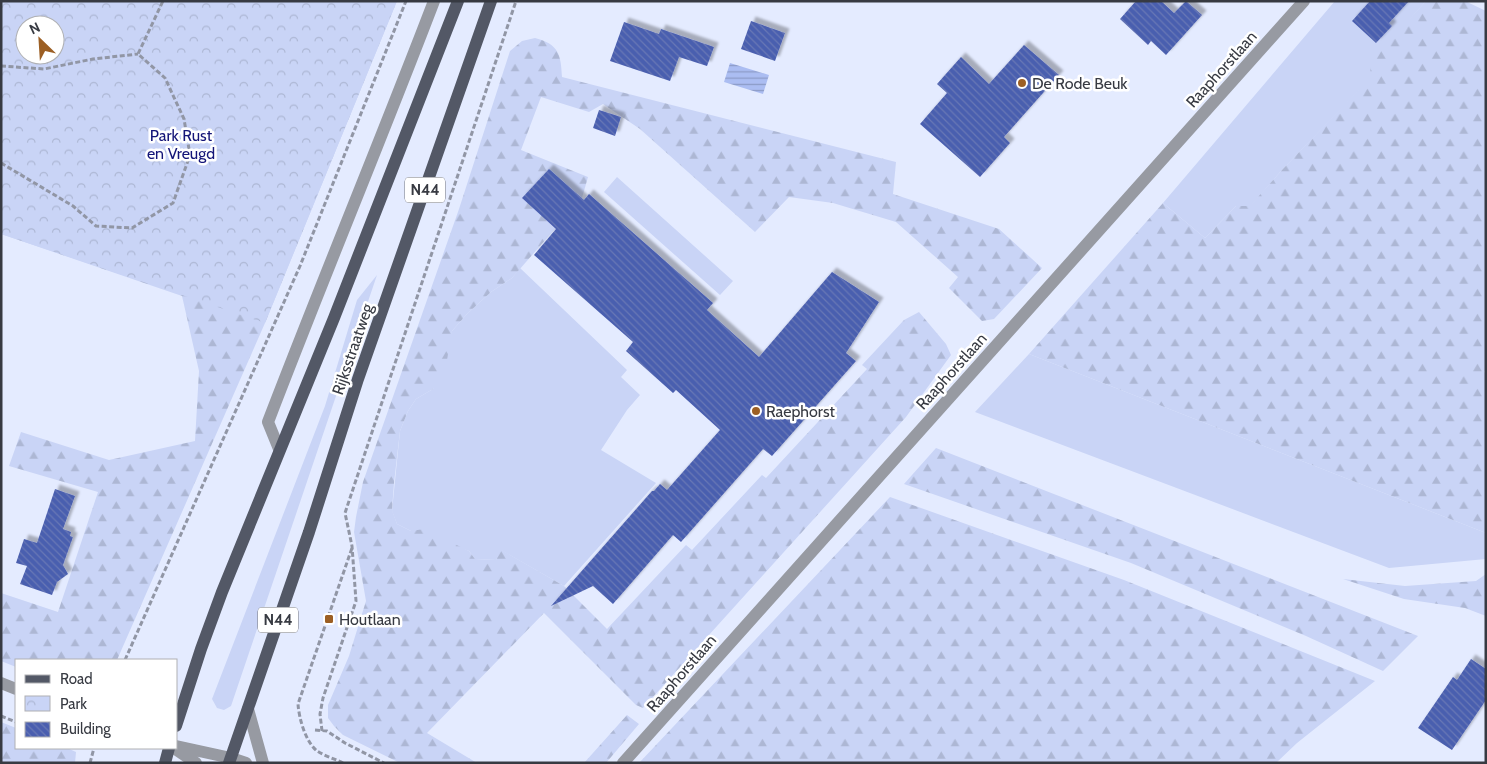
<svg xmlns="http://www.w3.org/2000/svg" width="1487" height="764" viewBox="0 0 1487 764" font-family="Cabin,sans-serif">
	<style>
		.grass { fill: #c9d4f6 }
		.forest { fill: url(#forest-firs); fill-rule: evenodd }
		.park { fill: url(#park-crowns); fill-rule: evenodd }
		.water { fill: url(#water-rules) }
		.building { fill: url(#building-back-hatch); filter: url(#shadow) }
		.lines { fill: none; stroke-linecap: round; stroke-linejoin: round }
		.path { stroke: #9196a5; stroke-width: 3; stroke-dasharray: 5 2.5; stroke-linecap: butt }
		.minor { stroke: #979aa2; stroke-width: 12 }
		.major { stroke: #535866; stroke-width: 12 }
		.poi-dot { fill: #9c5f24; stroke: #fff; stroke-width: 2 }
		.labels { text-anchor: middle; stroke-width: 5; stroke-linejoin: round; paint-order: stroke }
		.shield { fill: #fff; stroke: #73757b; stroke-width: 1 }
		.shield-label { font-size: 15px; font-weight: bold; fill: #373a42 }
		.street-label { font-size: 16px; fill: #373a42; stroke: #fff }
		.poi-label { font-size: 16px; fill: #373a42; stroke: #fff; text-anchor: start }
		.park-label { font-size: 16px; fill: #141578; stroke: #fff }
	</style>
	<defs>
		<pattern id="forest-firs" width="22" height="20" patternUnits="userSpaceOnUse" patternTransform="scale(1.25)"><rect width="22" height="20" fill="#c9d4f6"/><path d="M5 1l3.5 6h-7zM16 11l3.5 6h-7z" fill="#adb7d4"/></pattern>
		<pattern id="park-crowns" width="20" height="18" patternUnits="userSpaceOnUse" patternTransform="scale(1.25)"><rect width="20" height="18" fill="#c9d4f6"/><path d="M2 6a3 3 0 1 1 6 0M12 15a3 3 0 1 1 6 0" fill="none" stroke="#adb7d4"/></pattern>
		<pattern id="water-rules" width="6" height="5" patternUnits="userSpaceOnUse" patternTransform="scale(1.25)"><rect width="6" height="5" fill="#abbdf2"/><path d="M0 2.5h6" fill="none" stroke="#8c9bc6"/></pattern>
		<pattern id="building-back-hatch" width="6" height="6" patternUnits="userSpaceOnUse" patternTransform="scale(1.25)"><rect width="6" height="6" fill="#4a5eaf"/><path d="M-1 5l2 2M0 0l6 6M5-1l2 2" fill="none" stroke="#6878b5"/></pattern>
		<filter id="shadow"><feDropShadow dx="4.5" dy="-4.5" stdDeviation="1" flood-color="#0004"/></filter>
	</defs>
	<rect width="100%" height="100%" fill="#e4ebff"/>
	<path class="grass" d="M1335,1H1426L1411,18L1371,78L1281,171L1250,207L1236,206L1205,238L1163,203Z
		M617,177L733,281L720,295L604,192Z
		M520,268L627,370L621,377L640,395L627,410L601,450L656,483L564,586L501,550L496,560L475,559L469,551L411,531L397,524L392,511L400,431L408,411L416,399L433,389L452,331L467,314L491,292L512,278Z
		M377,275L231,706L224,710L217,708L212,699L325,406L357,300Z
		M1029,354L1486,533V559L1389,568L975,412Z"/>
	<path class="forest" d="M1,1H397L265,323L117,660H16V667L1,661V593L58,612L98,492L9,466L21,432L109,460L195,441L199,371L182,296L1,234ZM25,25H55V55H25Z
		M1426,1H1465L1486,11V370L1484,372L1486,373V533L1029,354L1163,203L1205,238L1236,206H1250L1281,171L1370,78L1371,61Z
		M535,38C559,44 561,55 562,77L896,162L893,194L999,229L1042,268L994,319L982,321L949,288L958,277L896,222L833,203L789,197L755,232L640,129L603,104L589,112L541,97L521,150L588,177L582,198L512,278L491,292L467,314L452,331L447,360L441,378L433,389L416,399L408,411L400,431L394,483L392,510L397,524L411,531L424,529L469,551L475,559L496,560L500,549L564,586L607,629L686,545L692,550L762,475L766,478L867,369L862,365L904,320L919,312L946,344L951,355L906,417L643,708L636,705L544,613L427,733L477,763H400L343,735L334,726L328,718V705L349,656L366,601L354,532L356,517L363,482L459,209L510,51L522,41Z
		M936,448L1418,636L1383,671L1306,636L1131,563L904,484Z
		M890,497L1124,580L1375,681L1297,743L1276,763H639Z
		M1486,574V616L1465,608L1404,599L1343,579L1405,586L1476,581Z
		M627,715L639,724L606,763H584Z
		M1,722L16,728V748H67L76,752L75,763H1Z"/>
	<path class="park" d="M1,1H397L265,323L1,234ZM25,25H55V55H25Z"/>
	<path class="water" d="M730,63L769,75L763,94L724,82Z"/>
	<path class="building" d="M1136,1H1161L1174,13L1186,1L1202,15L1166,55L1151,41L1148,45L1120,19Z
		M1370,1H1409L1389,23L1392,26L1376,43L1352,21Z
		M751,21L785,33L775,61L741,49Z
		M624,22L659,34L661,29L714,47L707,66L679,57L670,81L610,61Z
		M1024,45L1059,75L1004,137L1010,143L980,177L920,124L947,93L937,84L961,57L989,84Z
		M599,110L621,117L615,136L593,128Z
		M549,169L584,200L589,194L713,303L707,310L759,357L832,272L879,302L846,353L856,361L772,456L763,449L681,542L673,535L613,604L593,586L551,606L652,491H654L660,484L667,490L720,430L676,390L673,393L626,351L633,342L534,255L556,229L522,198Z
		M55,489L75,496L63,529L71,532L70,536L73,537L63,565L68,574L57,582L52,595L20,584L27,566L16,563L24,539L37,543Z
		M1471,659L1486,669V700L1452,750L1418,728L1453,677L1457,680Z"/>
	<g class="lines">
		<path class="path" d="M1,66L44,69L93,59L138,54
			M1,163L73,206L96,226L132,228L173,203L190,155L184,119L165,78L138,54L163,1
			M125,660L300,266L406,1
			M1,716L16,722
			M315,730L327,731L345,743L384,763
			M322,731L320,714L323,698L356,601L352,546L345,513L516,1
			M90,763L94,748
			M343,763C335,759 325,756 317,751C305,741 299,718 298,704L352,548"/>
		<path class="minor" d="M279,449L268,422C322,281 380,142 434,1
			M1,683L16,689
			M248,709L263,763
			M176,746L231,758L246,763
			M174,748L196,763
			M623,763L1304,1"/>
		<path class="major" d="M176,726L201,649L222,592L334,318L458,1
			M165,763L169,748
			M229,763L309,532L358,379L491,1"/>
	</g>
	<g class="poi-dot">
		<circle cx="1022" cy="83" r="5"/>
		<circle cx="756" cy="411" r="5"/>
		<rect x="324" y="614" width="10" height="10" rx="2.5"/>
	</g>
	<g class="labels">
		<g class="shield">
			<rect x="405" y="177.5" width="40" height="25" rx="4"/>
			<rect x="258" y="607.5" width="40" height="25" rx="4"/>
		</g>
		<g class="shield-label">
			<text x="425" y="195">N44</text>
			<text x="278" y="625">N44</text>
		</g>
		<g class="street-label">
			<text transform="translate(1221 69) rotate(-48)" y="6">Raaphorstlaan</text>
			<text transform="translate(352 349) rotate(-71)" y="6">Rijksstraatweg</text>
			<text transform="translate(951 371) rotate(-48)" y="6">Raaphorstlaan</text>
			<text transform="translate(681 673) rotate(-49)" y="6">Raaphorstlaan</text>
		</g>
		<g class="poi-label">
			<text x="1032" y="89">De Rode Beuk</text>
			<text x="766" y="417">Raephorst</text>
			<text x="339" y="625">Houtlaan</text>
		</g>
		<g class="park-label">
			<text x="181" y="141">Park Rust<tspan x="181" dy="18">en Vreugd</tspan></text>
		</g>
	</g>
	<rect width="1487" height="764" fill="none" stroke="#373a42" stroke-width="5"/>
	<rect x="15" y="659" width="162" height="90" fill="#ffffff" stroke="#afb0b3"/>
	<rect x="25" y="675" width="25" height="8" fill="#535866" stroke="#afb0b3"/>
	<text x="60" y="684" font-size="15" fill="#373a42">Road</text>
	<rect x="25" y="696" width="25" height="15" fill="url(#park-crowns)" stroke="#afb0b3"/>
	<text x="60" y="709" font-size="15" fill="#373a42">Park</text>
	<rect x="25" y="722" width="25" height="15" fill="url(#building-back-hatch)" stroke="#afb0b3"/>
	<text x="60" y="734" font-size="15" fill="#373a42">Building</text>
	<g transform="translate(40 40) rotate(335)"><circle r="24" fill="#ffffff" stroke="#afb0b3"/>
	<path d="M0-4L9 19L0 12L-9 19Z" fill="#9c5f24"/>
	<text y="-8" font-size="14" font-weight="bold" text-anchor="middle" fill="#373a42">N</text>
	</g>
</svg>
